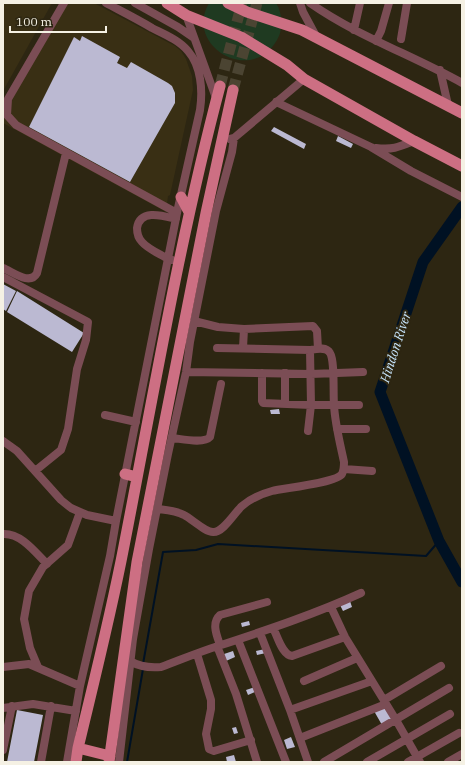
<svg xmlns="http://www.w3.org/2000/svg" width="465" height="765" viewBox="0 0 465 765" font-family="'IBM Plex Serif',serif">
	<style>
		.built { fill: #392f14 }
		.green { fill: #1f3a21 }
		.lines { fill: none; stroke-linecap: round; stroke-linejoin: round }
		.stream { stroke: #001123; stroke-width: 2 }
		.river { stroke: #001123; stroke-width: 11 }
		.building { fill: #bbb9d2 }
		.major-tunnel { stroke: #4b4432; stroke-width: 11; stroke-dasharray: 11 5.5; stroke-linecap: butt }
		.minor { stroke: #7b4d55; stroke-width: 8 }
		.major { stroke: #cd6f83; stroke-width: 11 }
		.labels { text-anchor: middle; stroke-width: 4; stroke-linejoin: round; paint-order: stroke }
		.water-label { font-size: 13px; font-style: italic; fill: #c6e4fb; stroke: #2d2612 }
	</style>
	<rect width="100%" height="100%" fill="#2d2612"/>
	<path class="built" d="M3,3H52L3,91Z
		M62,3H94L175,46L181,51L186,59L192,76L193,90L170,195L168,196L166,212L3,123V109L18,77L33,47L37,49Z"/>
	<path class="green" d="M209,3H276C282,12 283,26 279,36C255,88 183,47 209,3Z"/>
	<g class="lines">
		<path class="stream" d="M143,664L163,552L196,550L218,544L426,556L439,541
			M127,762L143,669"/>
		<path class="river" d="M462,207L423,262L380,392L439,541L462,582"/>
	</g>
	<path class="building" d="M82,36L120,57L117,63L127,68L131,62L168,83L172,86L175,93V103L130,182L29,127L74,37L80,41Z
		M274,127L306,144L304,149L271,131Z
		M338,136L353,144L351,148L336,141Z
		M3,284L16,291L6,311L3,309Z
		M17,291L84,333L72,352L7,312Z
		M279,409L280,414H271L270,410Z
		M350,601L352,607L343,611L340,605Z
		M249,621L250,625L242,627L241,623Z
		M265,649L266,653L257,655L256,651Z
		M233,651L235,657L226,661L224,654Z
		M255,687L257,691L248,695L246,690Z
		M385,706L392,720L382,725L374,711Z
		M17,710L43,715L34,762H7Z
		M236,727L238,733L234,734L232,728Z
		M291,737L295,747L287,749L284,740Z
		M234,755L236,762H227L226,757Z"/>
	<g class="lines">
		<path class="major-tunnel" d="M220,86L242,3
			M233,90L257,3"/>
		<path class="minor" d="M64,3L8,99L7,115L16,125L177,213
			M135,3L178,27L194,38
			M300,3L303,12L317,38
			M310,3C357,36 412,55 462,83
			M186,15L216,98
			M354,30L360,3
			M401,39L407,3
			M376,41L381,31L389,3
			M440,70L448,105
			M276,102L371,147L411,171L462,197
			M230,139L234,138L304,79
			M376,148C393,150 399,147 414,141
			M172,260L168,259C160,254 148,249 142,242C139,239 137,233 137,228C140,208 164,216 176,219
			M3,268C13,272 30,286 37,273L66,153
			M3,277L88,322L86,340L77,369L68,429L61,450L35,471
			M194,321L218,327L244,329L313,326L317,331L318,349
			M243,348L244,329
			M186,372L311,374L363,372
			M262,373V401L263,403L311,405H359
			M285,373V403
			M105,415L136,422
			M337,429H366
			M308,431L311,405L310,350
			M172,438C182,439 204,444 210,437L221,384
			M3,441L17,451L61,500L71,508L87,515L116,521
			M344,469L372,471
			M158,509C166,510 177,511 184,515C192,519 205,532 213,532C223,533 235,512 242,506C250,499 261,494 272,491C284,488 336,483 342,474C344,470 344,466 344,462C340,443 335,424 334,405C333,393 335,361 330,353C326,346 316,349 310,350L217,348
			M3,534C21,533 35,552 47,564
			M331,607L345,637L396,720L420,762
			M273,628C278,637 282,655 292,656L345,637
			M260,633L290,710L308,762
			M238,640L286,762
			M220,645C217,636 211,623 220,615L267,602
			M217,646L236,694L257,762
			M197,654L211,700V709L206,734L209,749L214,751L251,740
			M130,661C140,667 150,668 161,667C180,660 199,652 218,646C267,630 315,614 361,593
			M3,667L29,664L80,686
			M38,667L30,648L24,619L29,591L43,567L68,545L80,512
			M304,681L357,658
			M384,700L441,666
			M3,708L33,704L76,711
			M290,710L372,681
			M300,738L386,704
			M3,750L12,706
			M41,762L51,706
			M67,762L80,686L110,556L116,521L178,208L200,110C203,90 201,66 188,51C179,40 164,34 152,28C137,19 121,11 106,3
			M119,762L133,639L149,549L168,454L186,372L190,342L216,211L232,152L234,138
			M324,762L449,688
			M367,762L450,714
			M408,762L459,733
			M448,762L462,754"/>
		<path class="major" d="M167,3L186,15L241,37L287,65L304,79L414,141L462,166
			M228,3L247,12L302,30L462,113
			M181,197L189,212
			M125,474L137,477
			M78,748L110,756
			M76,762L78,748C94,681 111,614 124,546C154,392 180,237 220,86
			M109,762L137,562L206,213L233,90"/>
	</g>
	<g class="labels">
		<g class="water-label">
			<text transform="translate(395 347) rotate(-72)" y="5">Hindon River</text>
		</g>
	</g>
	<rect width="465" height="765" fill="none" stroke="#f5f1e4" stroke-width="8"/>
	<path d="M10 26v6h96v-6" fill="none" stroke="#f5f1e4" stroke-width="2"/>
	<text x="16" y="26" font-size="12" fill="#f5f1e4" stroke="#2d2612" stroke-width="3" paint-order="stroke">100 m</text>
</svg>
